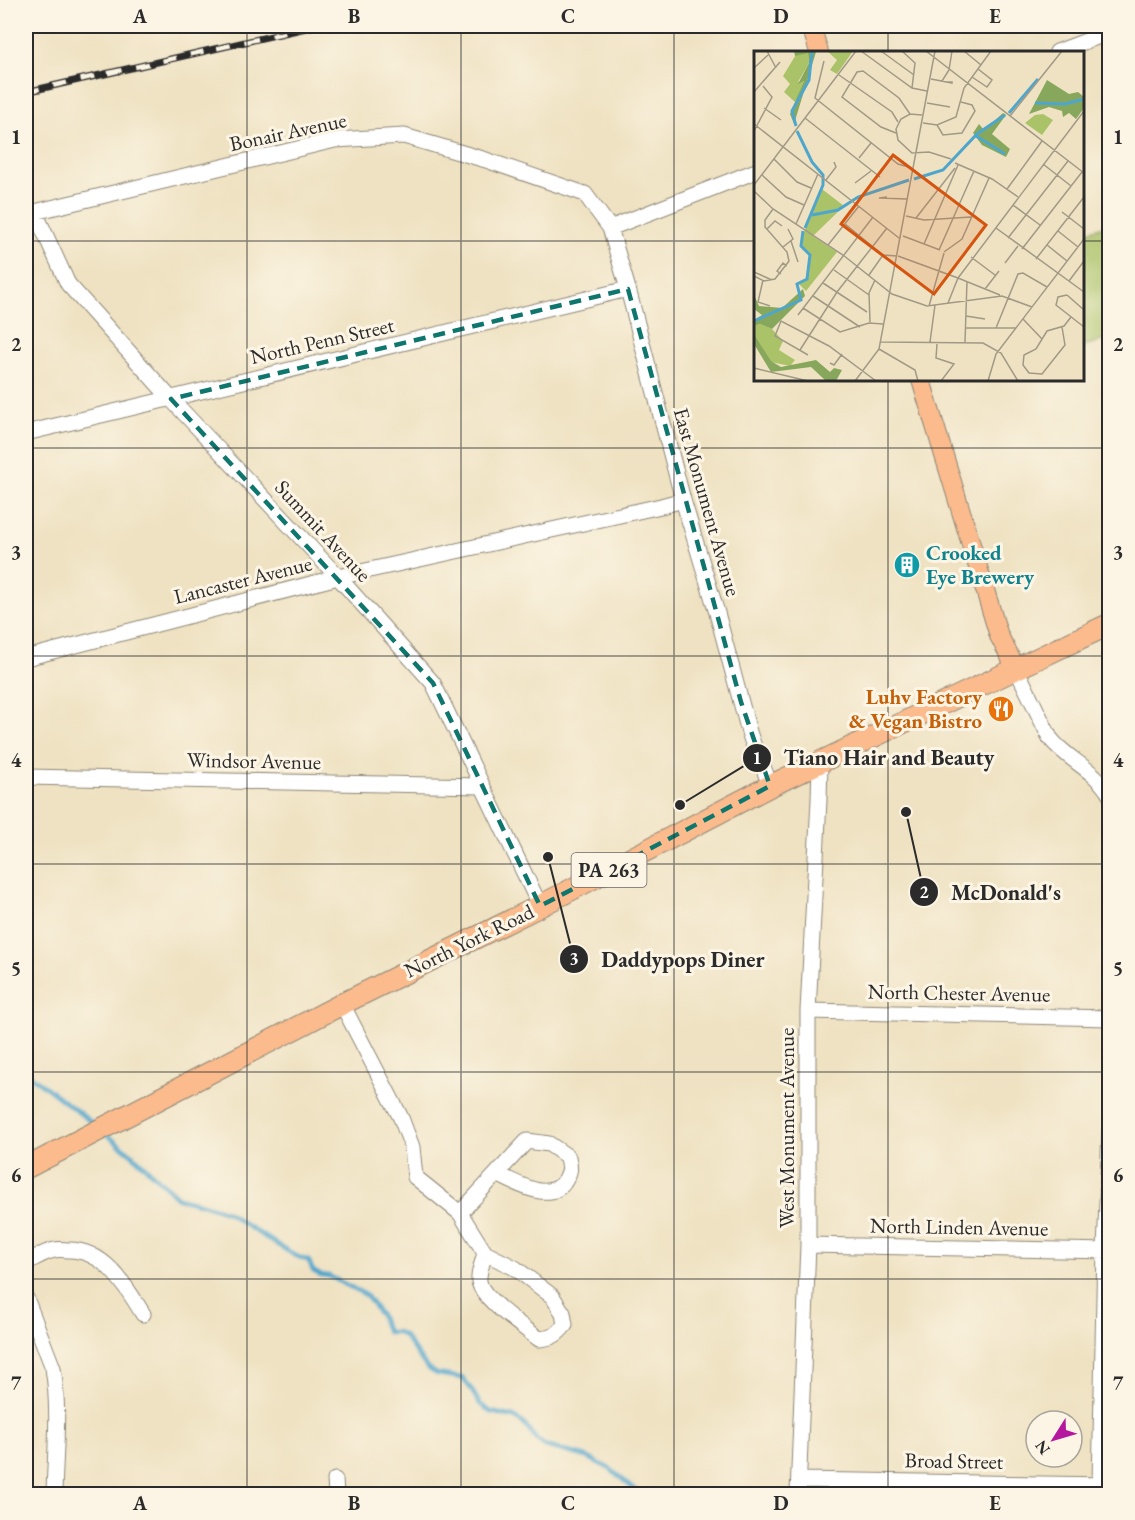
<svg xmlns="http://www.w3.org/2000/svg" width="1135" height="1520" viewBox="0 0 1135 1520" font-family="'EB Garamond',serif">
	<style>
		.green { fill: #aac268; stroke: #6a764a; stroke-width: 1.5 }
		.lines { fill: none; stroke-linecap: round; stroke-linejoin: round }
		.stream { stroke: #4fa6cc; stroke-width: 4.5 }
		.minor-casing { stroke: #8d8676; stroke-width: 17 }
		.major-casing { stroke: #8d8676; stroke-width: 20 }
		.highway-casing { stroke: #8d8676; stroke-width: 23 }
		.minor { stroke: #fff; stroke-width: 15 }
		.major { stroke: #fbbb8d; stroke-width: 18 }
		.highway { stroke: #fbbb8d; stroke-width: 21 }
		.rail-casing { stroke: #2b2b2b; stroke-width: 7 }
		.rail { stroke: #fcf5e5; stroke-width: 4.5; stroke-dasharray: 14; stroke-linecap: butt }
		.marked { fill: none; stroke: #0f766e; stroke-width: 4.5; stroke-dasharray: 12 8; stroke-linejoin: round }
		.grid { fill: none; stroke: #2b2b2b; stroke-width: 1.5; stroke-opacity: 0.55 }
		.labels { text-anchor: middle; stroke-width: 6; stroke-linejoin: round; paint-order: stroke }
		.shield { fill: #fcf5e5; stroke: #6a6863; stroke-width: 1.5 }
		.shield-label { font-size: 20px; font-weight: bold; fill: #2b2b2b }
		.street-label { font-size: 21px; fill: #2b2b2b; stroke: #fcf5e5 }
		.culture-label { font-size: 21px; font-weight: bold; fill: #0d838f; stroke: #fcf5e5; text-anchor: start }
		.food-label { font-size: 21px; font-weight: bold; fill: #c56008; stroke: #fcf5e5; text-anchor: end }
		.inset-river { fill: none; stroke: #4fa6cc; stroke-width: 3 }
		.inset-road { fill: none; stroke: #a19986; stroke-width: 1.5 }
		.view { fill: #d5540f; fill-opacity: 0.15; stroke: #d5540f; stroke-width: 3 }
		.inset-edge { fill: none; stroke: #2b2b2b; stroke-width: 3 }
		.leader { fill: none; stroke: #2b2b2b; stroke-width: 2 }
		.callout-dot { fill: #2b2b2b; stroke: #fcf5e5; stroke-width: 2 }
		.mark-label { font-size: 18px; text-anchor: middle; font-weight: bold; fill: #fff }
		.callout-label { font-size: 22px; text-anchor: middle; font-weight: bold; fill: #2b2b2b; stroke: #fcf5e5; stroke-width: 6; stroke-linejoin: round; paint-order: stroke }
		.neatline { fill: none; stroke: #2b2b2b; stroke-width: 2 }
		.grid-label { font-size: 20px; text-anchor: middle; font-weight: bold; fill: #2b2b2b }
	</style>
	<rect width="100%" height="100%" fill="#fcf5e5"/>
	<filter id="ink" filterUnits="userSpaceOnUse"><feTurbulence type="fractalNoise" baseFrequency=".0167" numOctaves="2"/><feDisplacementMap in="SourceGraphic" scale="12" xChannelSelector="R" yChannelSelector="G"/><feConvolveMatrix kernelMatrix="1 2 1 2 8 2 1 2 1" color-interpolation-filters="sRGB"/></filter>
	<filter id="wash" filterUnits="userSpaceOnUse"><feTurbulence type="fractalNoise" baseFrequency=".008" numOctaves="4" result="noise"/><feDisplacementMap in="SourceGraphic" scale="24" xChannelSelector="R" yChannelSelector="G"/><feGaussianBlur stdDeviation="1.35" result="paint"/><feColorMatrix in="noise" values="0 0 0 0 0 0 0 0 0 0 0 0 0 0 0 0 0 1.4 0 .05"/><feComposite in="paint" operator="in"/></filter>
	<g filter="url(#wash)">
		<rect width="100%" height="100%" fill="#efe2c2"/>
		<path class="green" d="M1109,224V339L1083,346V233Z"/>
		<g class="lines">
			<path class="stream" d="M26,1072L95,1125
				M106,1134L134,1156L178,1198L199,1203L227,1212L247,1226L296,1256L309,1261L313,1271L320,1275L329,1276L366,1295L380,1315L387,1332H397L404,1336L427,1368L437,1374L462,1378L469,1386L480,1404L491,1412L514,1417L523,1423L536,1439L545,1446L587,1457L610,1469L640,1494"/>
		</g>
	</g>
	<g filter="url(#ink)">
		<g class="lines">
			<defs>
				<path id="minor" d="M1057,52L1110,32
					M35,212L68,284L171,399L338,577L433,683L540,906
					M26,214L335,140L404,136L486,160L585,194L610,228L628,289L683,500L717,613L749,732L759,761L764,769L770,786
					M610,228L756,171
					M26,433L628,289
					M26,658L338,577L661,506L683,500
					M1016,668L1050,738C1067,760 1096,770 1110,795
					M26,777L481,786
					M342,1004L401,1118L412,1147L415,1177L460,1213L485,1253L515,1268L552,1296L563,1313L565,1325C557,1335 552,1338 539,1339C524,1327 481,1299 479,1281C478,1272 483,1262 485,1253
					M808,1011L1110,1018
					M460,1213L527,1141L549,1144L568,1157C570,1168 571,1170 566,1179C552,1205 516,1183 497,1174
					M808,1245L1110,1251
					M26,1263C33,1259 46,1251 55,1250C59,1249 65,1250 69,1250C105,1250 126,1286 143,1314
					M26,1298L53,1368C60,1410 55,1453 54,1494
					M335,1480L336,1494
					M799,1480L1110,1485
					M1100,1484L1105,1250L1110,1130
					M798,1494L808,1245V1011L819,800L820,762"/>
				<path id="major" d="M811,26L819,52
					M921,380L999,636L1016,668"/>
				<path id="highway" d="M26,1168L342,1004L540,906L770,786L1110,624"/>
			</defs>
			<use href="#minor" class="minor-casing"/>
			<use href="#major" class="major-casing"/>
			<use href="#highway" class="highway-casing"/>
			<use href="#minor" class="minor"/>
			<use href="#major" class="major"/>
			<use href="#highway" class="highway"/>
			<defs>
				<path id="rail" d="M26,92L315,26"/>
			</defs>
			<use href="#rail" class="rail-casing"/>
			<use href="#rail" class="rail"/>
		</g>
	</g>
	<path class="marked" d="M628,289L741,702L770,786L540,906L433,683L171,399Z"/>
	<path class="grid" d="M247,26V1494M461,26V1494M674,26V1494M888,26V52M26,241H756M1082,241H1110M888,380V1494M26,448H1110M26,656H1110M26,864H1110M26,1072H1110M26,1279H1110"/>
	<defs>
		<symbol id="building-disc" viewBox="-11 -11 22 22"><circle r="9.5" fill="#0f9aa8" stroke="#fcf5e5"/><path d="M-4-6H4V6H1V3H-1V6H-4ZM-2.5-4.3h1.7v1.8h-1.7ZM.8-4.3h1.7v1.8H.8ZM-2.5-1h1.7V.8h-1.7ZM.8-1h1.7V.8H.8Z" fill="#fff"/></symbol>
		<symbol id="restaurant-disc" viewBox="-11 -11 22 22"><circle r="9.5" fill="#e8710a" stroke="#fcf5e5"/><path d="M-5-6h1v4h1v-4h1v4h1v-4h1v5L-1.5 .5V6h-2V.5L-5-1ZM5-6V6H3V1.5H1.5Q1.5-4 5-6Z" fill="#fff"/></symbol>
	</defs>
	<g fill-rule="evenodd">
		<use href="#building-disc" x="892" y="550" width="30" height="30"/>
		<use href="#restaurant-disc" x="986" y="694" width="30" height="30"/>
	</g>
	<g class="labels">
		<rect class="shield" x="571.5" y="853" width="75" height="34" rx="4.5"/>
		<g class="shield-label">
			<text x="609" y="877">PA 263</text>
		</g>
		<g class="street-label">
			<text transform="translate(288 132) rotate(-12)" y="7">Bonair Avenue</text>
			<text transform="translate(322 341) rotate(-13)" y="7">North Penn Street</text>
			<text transform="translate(707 502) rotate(74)" y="7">East Monument Avenue</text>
			<text transform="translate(323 531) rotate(47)" y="7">Summit Avenue</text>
			<text transform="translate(243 580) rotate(-14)" y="7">Lancaster Avenue</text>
			<text transform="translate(254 761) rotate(1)" y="7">Windsor Avenue</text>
			<text transform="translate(469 941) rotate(-26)" y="7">North York Road</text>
			<text transform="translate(959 993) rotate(1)" y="7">North Chester Avenue</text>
			<text transform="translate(787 1128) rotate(-90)" y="7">West Monument Avenue</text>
			<text transform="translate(959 1227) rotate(1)" y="7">North Linden Avenue</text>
			<text transform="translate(954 1461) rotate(1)" y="7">Broad Street</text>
		</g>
		<g class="culture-label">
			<text x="926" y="560">Crooked<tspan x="926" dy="24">Eye Brewery</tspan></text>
		</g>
		<g class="food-label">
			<text x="982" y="704">Luhv Factory<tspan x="982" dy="24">&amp; Vegan Bistro</tspan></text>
		</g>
	</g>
	<g transform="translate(754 51)">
		<rect width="330" height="330" fill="#efe2c2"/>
		<path d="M73,0H99L83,23L76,19L83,9ZM43,2H54L55,12L44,31L50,29L42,52L30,41L36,33L29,25ZM289,63L299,69L288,84L271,72L281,64ZM68,138L90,155L59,185L83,201L52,240L44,232L53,228L56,204L48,198V186ZM6,273L18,278L29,290L25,299L41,309L36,315L17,311L0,283V275Z" fill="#aac268"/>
		<path d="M40,0L62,1L40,73L36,63L50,30L44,33L55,12L54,2L41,5ZM293,29L315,43L324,41L330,46V57L322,68L315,62L309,66L308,60L295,56L275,63ZM249,62L252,64L238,83L256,98L252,106L228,94L219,82L225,73L230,79ZM49,238L51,245L18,278L6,273L0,275V269L8,264L0,258V244L5,255L28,257ZM0,283L17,310L27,316L62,309L76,321L80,317L88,319L82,330H72L57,316L17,321L0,293Z" fill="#87a85c"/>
		<path class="inset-river" d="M281,52L311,53L330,48M255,62L284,28M42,75L38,60L55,29L58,0M43,80L58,111L69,124V134L51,177M222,85L251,103M160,128L189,119L223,83L251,64M58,164L84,159L104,146L155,129M0,270L47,249L43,233L53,228L56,204L47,195L49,180"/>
		<path class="inset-road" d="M13,0L22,17M107,0L158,37L173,40M127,0L160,24M148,0L161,12L158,37M172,0L330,122M210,0L227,14M70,10L61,47L144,113L158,117M0,17L14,4M85,24L138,61L144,71M218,26L233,36L238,29L224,18M177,28L198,32V31H194M188,30L195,19L198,0M0,41L26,11M173,52L196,56M10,57L27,69M168,64L156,63L147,68L142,78L144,89L158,102L175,101L197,108M256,65L308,0M51,67L126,126M169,72L183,74L202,66L210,37L237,0M0,73L145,187M183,74L189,84L208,82L221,60L218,54L207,51M0,80L18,46L9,35M142,82L127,76L88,46L103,21L109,20L145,47L156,63M105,107L117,92M20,108L43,131L57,137M201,112L238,128L264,146M289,113L317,135M8,124L32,146L50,154M72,129L82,116L80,111M101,132L117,120M0,134L102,0M253,138L288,90M0,140L19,158L89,204L138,243L173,255L248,245L278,256M133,146L125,147L153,148M259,154L286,174M308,161L330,178M152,165L170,169L217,166M162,167L201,117M42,173L64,123M91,173L129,204L143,205M242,177L330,241M13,178L21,170L28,175M304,180L324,196M149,185L186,199M254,187L314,110M37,190L44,211M170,193L204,114M74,194L105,155M293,194L313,210M29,196L39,188L34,178M268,198L328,121M185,199L220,120M190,201L208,188L235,127M144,205L204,227L330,60M217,206L241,224M282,208L330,146M251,212L264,195M80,219L115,244M0,221L18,229M27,223L23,220L29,212L33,215M115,224L129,204M0,225L10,230L21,228L35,210L33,201L11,176V169L19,158M9,229L4,251L16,255M315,230L330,210M69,232L113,261M231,238L245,220M313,244L304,246L302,254L330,276M313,244L330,259M59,245L106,276M194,252L204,227L246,244M175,255L190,202M49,257L86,281L115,272L129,273M44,264L119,166M212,265L231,268M269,268L288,288M116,271L115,242L121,229M308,276L311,294L288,323L275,322L269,314L270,304L282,298L293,280L310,275L317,266M211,277H262M242,277L264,223L269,222L293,236M127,291L229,292L247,302L264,330M176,291L181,254M211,291L213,230M183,293L182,307L200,313L187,330M125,298L161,319L164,330M46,299L83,241L133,177M54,304L21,285L27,270L75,295L122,330M76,312L80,314L88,303M0,317L54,330M101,330L125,298L181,0M234,330L242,303L330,188"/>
		<path class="view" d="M139,104L232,174L180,243L87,173Z"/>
		<rect width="330" height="330" class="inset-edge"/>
	</g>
	<path class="leader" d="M680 805L757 758M906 812L924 892M548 857L574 959"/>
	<g class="callout-dot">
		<circle cx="680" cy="805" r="6"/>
		<circle cx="906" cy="812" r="6"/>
		<circle cx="548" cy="857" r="6"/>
		<circle cx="757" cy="758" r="15"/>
		<circle cx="924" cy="892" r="15"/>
		<circle cx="574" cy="959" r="15"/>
	</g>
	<g class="mark-label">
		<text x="757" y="764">1</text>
		<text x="924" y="898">2</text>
		<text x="574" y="965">3</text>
	</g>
	<g class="callout-label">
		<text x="889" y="765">Tiano Hair and Beauty</text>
		<text x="1006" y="900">McDonald's</text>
		<text x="683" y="967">Daddypops Diner</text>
	</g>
	<rect width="1135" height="1520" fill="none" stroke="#fcf5e5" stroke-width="66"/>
	<g transform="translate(1054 1439) rotate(233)"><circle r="28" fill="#fcf5e5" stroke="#a8a49b" stroke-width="1.5"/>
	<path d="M0-4.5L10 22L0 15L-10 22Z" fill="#b5179e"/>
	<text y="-9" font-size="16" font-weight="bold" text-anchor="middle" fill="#2b2b2b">N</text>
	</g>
	<rect x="33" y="33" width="1069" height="1454" class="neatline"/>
	<g class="grid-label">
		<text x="140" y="23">A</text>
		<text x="354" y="23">B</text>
		<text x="568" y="23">C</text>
		<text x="781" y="23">D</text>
		<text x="995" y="23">E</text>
		<text x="16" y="144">1</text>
		<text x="1118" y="144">1</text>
		<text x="16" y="351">2</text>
		<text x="1118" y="351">2</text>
		<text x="16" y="559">3</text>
		<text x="1118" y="559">3</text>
		<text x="16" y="767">4</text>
		<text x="1118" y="767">4</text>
		<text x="16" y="975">5</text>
		<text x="1118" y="975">5</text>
		<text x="16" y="1182">6</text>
		<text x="1118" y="1182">6</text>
		<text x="16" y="1390">7</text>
		<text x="1118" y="1390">7</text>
		<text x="140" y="1510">A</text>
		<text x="354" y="1510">B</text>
		<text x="568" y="1510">C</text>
		<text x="781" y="1510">D</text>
		<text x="995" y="1510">E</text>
	</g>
</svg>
